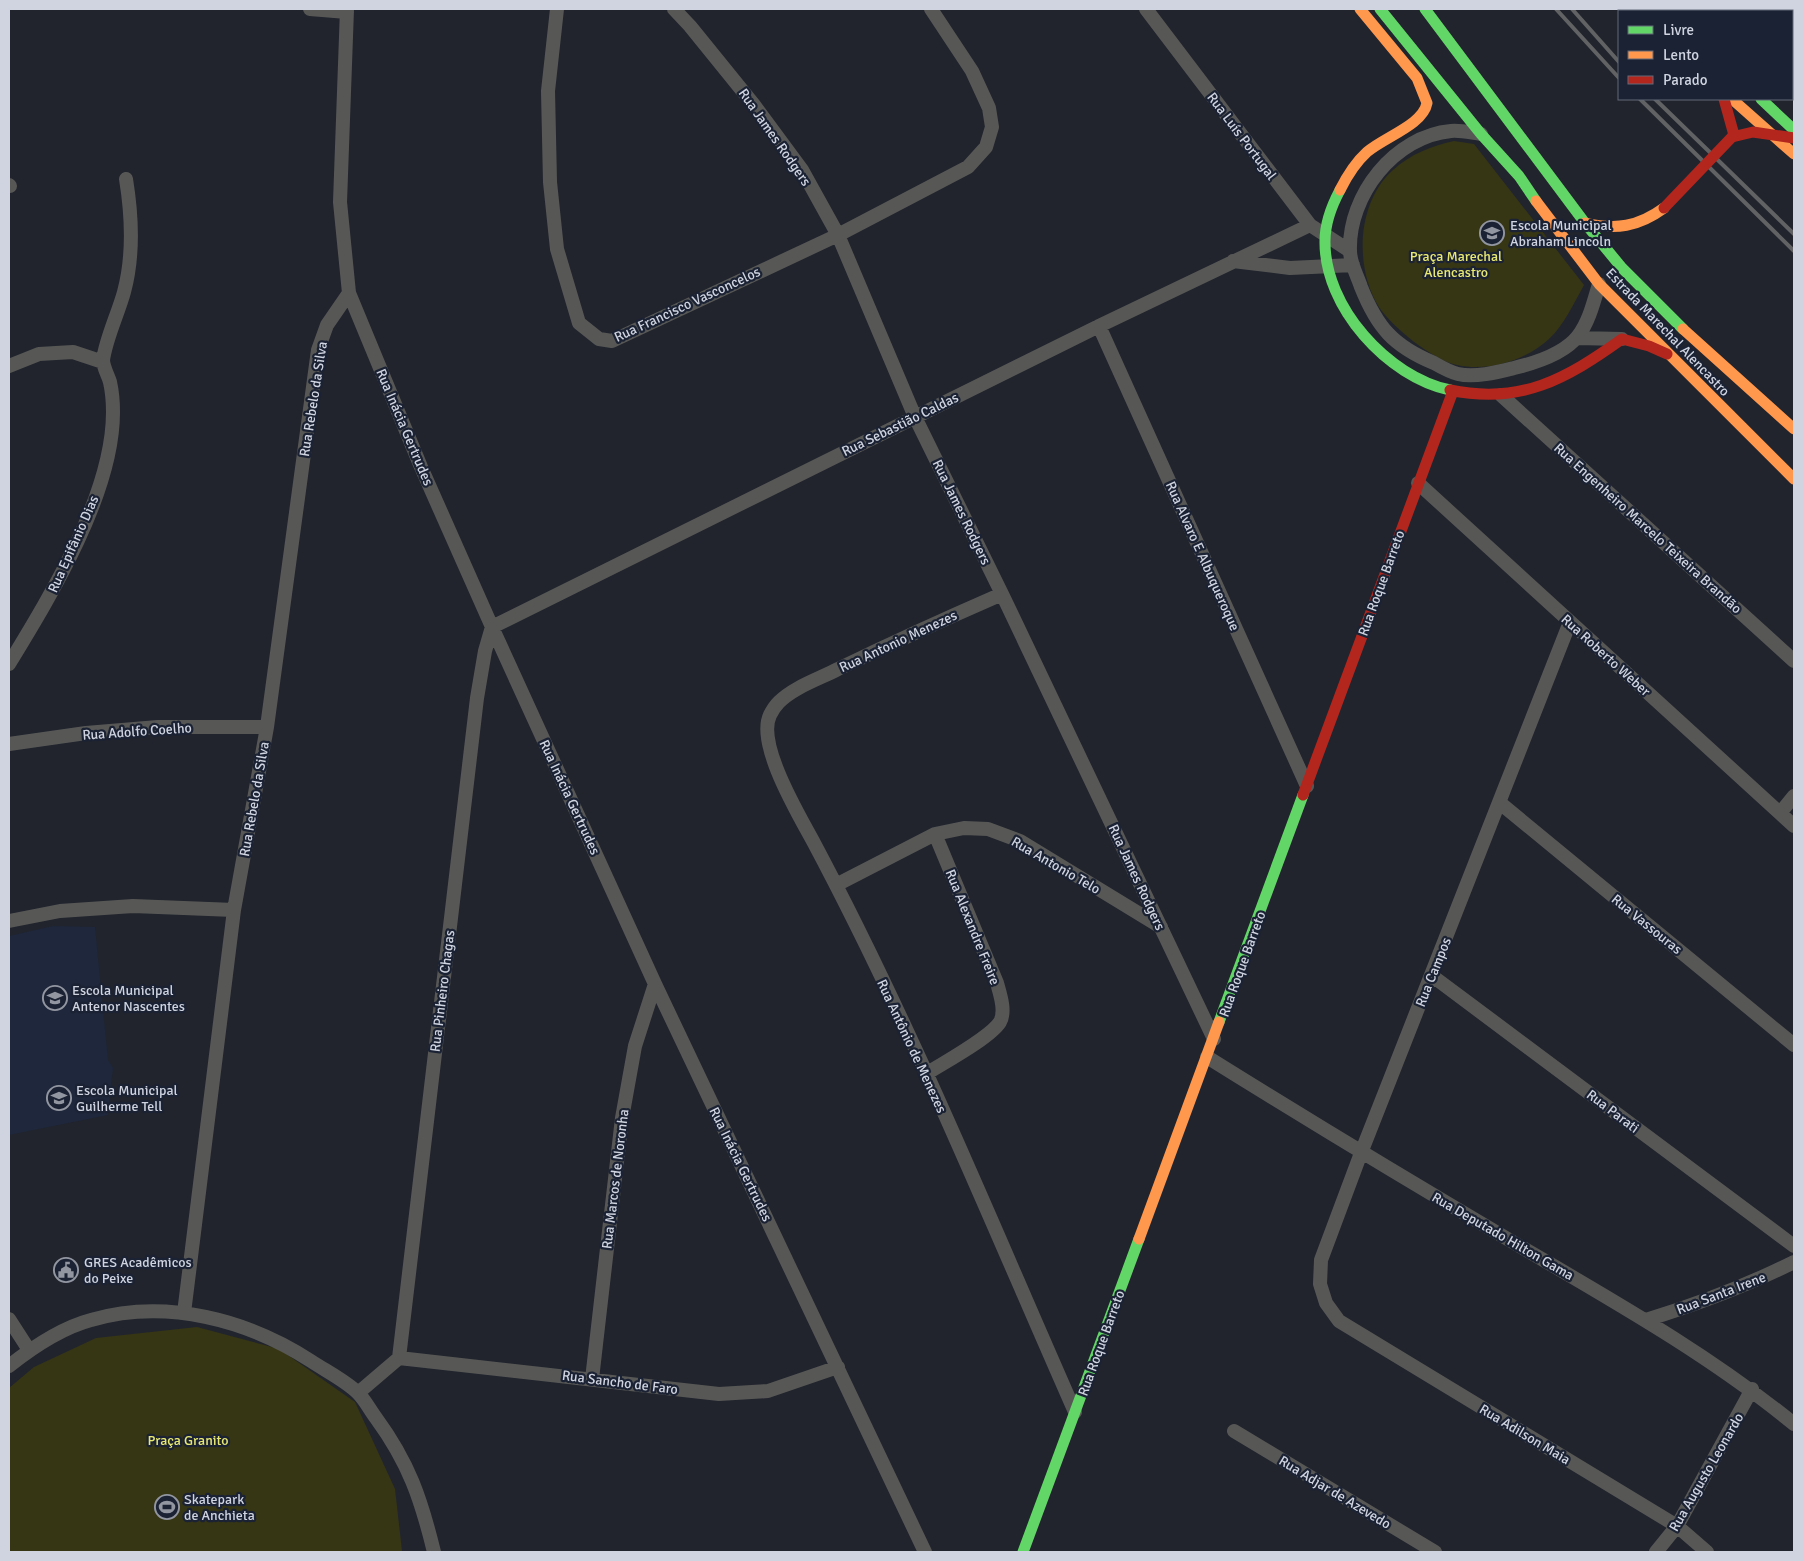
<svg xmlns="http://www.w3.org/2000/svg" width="1803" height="1561" viewBox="0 0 1803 1561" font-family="Signika,sans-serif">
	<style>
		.built { fill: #1e273b }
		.green { fill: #363615 }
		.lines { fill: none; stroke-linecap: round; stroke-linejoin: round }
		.street { stroke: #575856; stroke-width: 14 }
		.fast { stroke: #63d668; stroke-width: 11 }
		.slow { stroke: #ff974d; stroke-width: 11 }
		.jam { stroke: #b3261e; stroke-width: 11 }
		.rail { stroke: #616263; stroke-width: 4 }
		.jam-bridge { stroke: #b3261e; stroke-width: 11 }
		.labels { text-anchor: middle; stroke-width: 4.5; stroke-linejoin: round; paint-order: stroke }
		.street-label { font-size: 14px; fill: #cfd4e0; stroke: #1b2233 }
		.poi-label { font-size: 14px; fill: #cfd4e0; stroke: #1b2233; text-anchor: start }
		.park-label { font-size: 14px; fill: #e8e971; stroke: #1b2233 }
	</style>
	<rect width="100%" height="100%" fill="#21242d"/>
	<path class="built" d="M53,926L95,927L108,1060L113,1068L108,1115L9,1135V936Z"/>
	<path class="green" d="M1454,141L1474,144L1584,285C1574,303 1564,325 1549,339C1525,361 1488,372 1457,365C1433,360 1392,327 1379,307C1354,267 1357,202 1393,170C1411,154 1431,146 1454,141Z
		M197,1327L279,1349L355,1402L395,1489L402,1551L9,1552V1388L34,1367L96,1338Z"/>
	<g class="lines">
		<path class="street" d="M310,9L347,12
			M347,9L340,202L349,293L421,467L492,627L655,984L925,1552
			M557,9L548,91L550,182L557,249L579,323L599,339L612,341L838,235L968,167L986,147L992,127L989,108L972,71L931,9
			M674,9L690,26L754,105L802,170L838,235L915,417L1002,594L1214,1039
			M1146,9L1310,225L1350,251
			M1481,134C1472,133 1461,130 1451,131C1395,136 1348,195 1350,251C1350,263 1357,275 1361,287C1377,327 1393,346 1434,363C1441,367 1450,372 1458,374C1475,378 1498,372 1514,368C1535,363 1564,354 1578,336C1589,322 1594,301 1599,284
			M9,185L10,186
			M1233,261L1290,268L1353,265
			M1099,326L1307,786
			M1577,338L1622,339
			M9,366L39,354L73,352L103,362
			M1501,395L1794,661
			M1418,483L1794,826
			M1002,594C947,618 892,643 838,669C819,679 794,687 779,702C776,705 772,711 770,715C756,744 799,815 814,843C912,1027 991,1222 1075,1412
			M1570,622L1361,1153L1321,1260L1320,1284L1326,1303L1339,1321L1677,1526L1707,1552
			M9,664C51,595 113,494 113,412C113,403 112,391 110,382C108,375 103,367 103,360C106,338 118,314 124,292C134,255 132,216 126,179
			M9,744L86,733L158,727H267
			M1500,803L1794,1045
			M1780,813L1794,796
			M836,885L935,834L964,828L988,829L1020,841L1161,927
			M9,921L60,911L133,906L234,910
			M1431,975L1794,1246
			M1207,1057C1308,1120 1409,1181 1511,1241C1608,1298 1707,1353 1794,1424
			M926,1074C943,1063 990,1038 1000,1022C1006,1011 1000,994 997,983L935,834
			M184,1313L234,910L267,727L318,350L327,325L349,293
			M9,1319L29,1350
			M1646,1320C1698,1304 1746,1286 1794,1262
			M399,1358L477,698L485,651L492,627L1099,326L1310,225
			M399,1358L719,1394L768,1391L838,1367
			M9,1366C33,1347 61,1328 91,1320C166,1298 248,1320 311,1361C326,1371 346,1381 358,1393C365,1400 370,1410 376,1418C409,1463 421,1499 434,1552
			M592,1379L622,1118L635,1046L655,984
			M358,1393L399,1358
			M1234,1431L1435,1552
			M1656,1552L1677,1526L1752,1389"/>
		<path class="fast" d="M1380,9L1481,134L1519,176L1536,201
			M1425,9L1585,223L1622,268L1683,329
			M1636,9L1638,11
			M1761,99L1794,130
			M1340,190C1332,205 1325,224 1325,241C1324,307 1388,377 1450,390
			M1219,1022L1303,795
			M1023,1552L1139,1239"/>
		<path class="slow" d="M1663,9L1666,11
			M1732,99L1794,154
			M1340,190C1347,176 1356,162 1367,152C1384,137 1423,125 1427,103L1417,78L1360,9
			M1536,201L1599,284L1794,479
			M1585,223C1616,230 1638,227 1664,208
			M1683,329L1794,429
			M1139,1239L1219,1022"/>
		<path class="jam" d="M1724,99L1734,135
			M1732,137L1753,132L1794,138
			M1450,390C1521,405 1566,379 1622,339L1649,346L1667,354
			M1303,795L1453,391"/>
		<path class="rail" d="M1556,9L1619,78
			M1572,9L1619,62
			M1640,99L1794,251
			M1655,99L1794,234"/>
		<path class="jam-bridge" d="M1664,208L1732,137"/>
	</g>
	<defs>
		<symbol id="school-ring" viewBox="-11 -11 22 22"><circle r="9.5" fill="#1b2233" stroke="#9296a1" stroke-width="1.5"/><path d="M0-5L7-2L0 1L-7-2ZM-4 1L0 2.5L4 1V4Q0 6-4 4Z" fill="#9296a1"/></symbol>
		<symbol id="civic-ring" viewBox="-11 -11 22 22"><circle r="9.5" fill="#1b2233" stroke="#9296a1" stroke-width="1.5"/><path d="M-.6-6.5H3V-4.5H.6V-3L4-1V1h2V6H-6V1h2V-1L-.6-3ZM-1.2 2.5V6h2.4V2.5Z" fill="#9296a1"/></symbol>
		<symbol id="stadium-ring" viewBox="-11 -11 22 22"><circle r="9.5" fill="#1b2233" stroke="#9296a1" stroke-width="1.5"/><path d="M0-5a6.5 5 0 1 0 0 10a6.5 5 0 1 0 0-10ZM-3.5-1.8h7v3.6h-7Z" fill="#9296a1"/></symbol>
	</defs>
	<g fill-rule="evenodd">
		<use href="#school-ring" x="1478" y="219" width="28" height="28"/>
		<use href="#school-ring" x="41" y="984" width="28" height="28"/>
		<use href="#school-ring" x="45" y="1084" width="28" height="28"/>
		<use href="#civic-ring" x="52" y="1256" width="28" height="28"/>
		<use href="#stadium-ring" x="153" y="1493" width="28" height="28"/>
	</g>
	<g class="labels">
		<g class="street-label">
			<text transform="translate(1242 136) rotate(53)" y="5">Rua Luís Portugal</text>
			<text transform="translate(775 137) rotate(55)" y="5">Rua James Rodgers</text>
			<text transform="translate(687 304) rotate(-25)" y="5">Rua Francisco Vasconcelos</text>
			<text transform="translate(1668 332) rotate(46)" y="5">Estrada Marechal Alencastro</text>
			<text transform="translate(313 399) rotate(-81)" y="5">Rua Rebelo da Silva</text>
			<text transform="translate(900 424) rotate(-26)" y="5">Rua Sebastião Caldas</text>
			<text transform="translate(405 427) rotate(67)" y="5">Rua Inácia Gertrudes</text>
			<text transform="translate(962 512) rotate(64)" y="5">Rua James Rodgers</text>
			<text transform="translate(1648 528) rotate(42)" y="5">Rua Engenheiro Marcelo Teixeira Brandão</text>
			<text transform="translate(73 544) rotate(-66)" y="5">Rua Epifânio Dias</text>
			<text transform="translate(1203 556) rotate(66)" y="5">Rua Alvaro E Albuqueroque</text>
			<text transform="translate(1381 583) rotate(-70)" y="5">Rua Roque Barreto</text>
			<text transform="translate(898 641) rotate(-25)" y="5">Rua Antonio Menezes</text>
			<text transform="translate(1606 655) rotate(42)" y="5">Rua Roberto Weber</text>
			<text transform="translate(137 731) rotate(-4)" y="5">Rua Adolfo Coelho</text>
			<text transform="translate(570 797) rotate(65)" y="5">Rua Inácia Gertrudes</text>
			<text transform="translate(254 799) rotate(-80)" y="5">Rua Rebelo da Silva</text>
			<text transform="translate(1056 865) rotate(30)" y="5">Rua Antonio Telo</text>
			<text transform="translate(1137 877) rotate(65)" y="5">Rua James Rodgers</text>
			<text transform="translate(1647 924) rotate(39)" y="5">Rua Vassouras</text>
			<text transform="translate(973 927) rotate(68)" y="5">Rua Alexandre Freire</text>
			<text transform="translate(1242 964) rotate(-70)" y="5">Rua Roque Barreto</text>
			<text transform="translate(1433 972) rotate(-68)" y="5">Rua Campos</text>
			<text transform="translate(442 991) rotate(-83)" y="5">Rua Pinheiro Chagas</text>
			<text transform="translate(912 1046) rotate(65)" y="5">Rua Antônio de Menezes</text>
			<text transform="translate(1613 1111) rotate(37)" y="5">Rua Parati</text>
			<text transform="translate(741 1164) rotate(64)" y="5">Rua Inácia Gertrudes</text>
			<text transform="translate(615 1179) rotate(-83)" y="5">Rua Marcos de Noronha</text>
			<text transform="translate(1503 1236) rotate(30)" y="5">Rua Deputado Hilton Gama</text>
			<text transform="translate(1721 1293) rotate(-21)" y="5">Rua Santa Irene</text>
			<text transform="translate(1101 1343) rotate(-70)" y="5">Rua Roque Barreto</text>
			<text transform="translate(620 1382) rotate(7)" y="5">Rua Sancho de Faro</text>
			<text transform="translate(1525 1434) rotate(31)" y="5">Rua Adilson Maia</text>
			<text transform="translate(1706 1472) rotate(-60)" y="5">Rua Augusto Leonardo</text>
			<text transform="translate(1335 1492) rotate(31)" y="5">Rua Adjar de Azevedo</text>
		</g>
		<g class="poi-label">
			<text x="1510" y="230">Escola Municipal<tspan x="1510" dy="16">Abraham Lincoln</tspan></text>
			<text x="72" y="995">Escola Municipal<tspan x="72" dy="16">Antenor Nascentes</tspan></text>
			<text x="76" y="1095">Escola Municipal<tspan x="76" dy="16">Guilherme Tell</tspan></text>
			<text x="84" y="1267">GRES Acadêmicos<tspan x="84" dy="16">do Peixe</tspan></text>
			<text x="184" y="1504">Skatepark<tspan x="184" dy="16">de Anchieta</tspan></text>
		</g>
		<g class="park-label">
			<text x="1456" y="261">Praça Marechal<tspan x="1456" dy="16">Alencastro</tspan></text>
			<text x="188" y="1445">Praça Granito</text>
		</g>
	</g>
	<rect width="1803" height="1561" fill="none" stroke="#cfd4e0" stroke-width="20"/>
	<rect x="1618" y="10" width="175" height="90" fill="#1b2233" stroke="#636978"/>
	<rect x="1628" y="26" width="25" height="8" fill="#63d668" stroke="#636978"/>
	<text x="1663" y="35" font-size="15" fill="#cfd4e0">Livre</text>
	<rect x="1628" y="51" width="25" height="8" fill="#ff974d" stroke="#636978"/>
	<text x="1663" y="60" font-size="15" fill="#cfd4e0">Lento</text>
	<rect x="1628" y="76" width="25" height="8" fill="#b3261e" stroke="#636978"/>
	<text x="1663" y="85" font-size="15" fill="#cfd4e0">Parado</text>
</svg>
